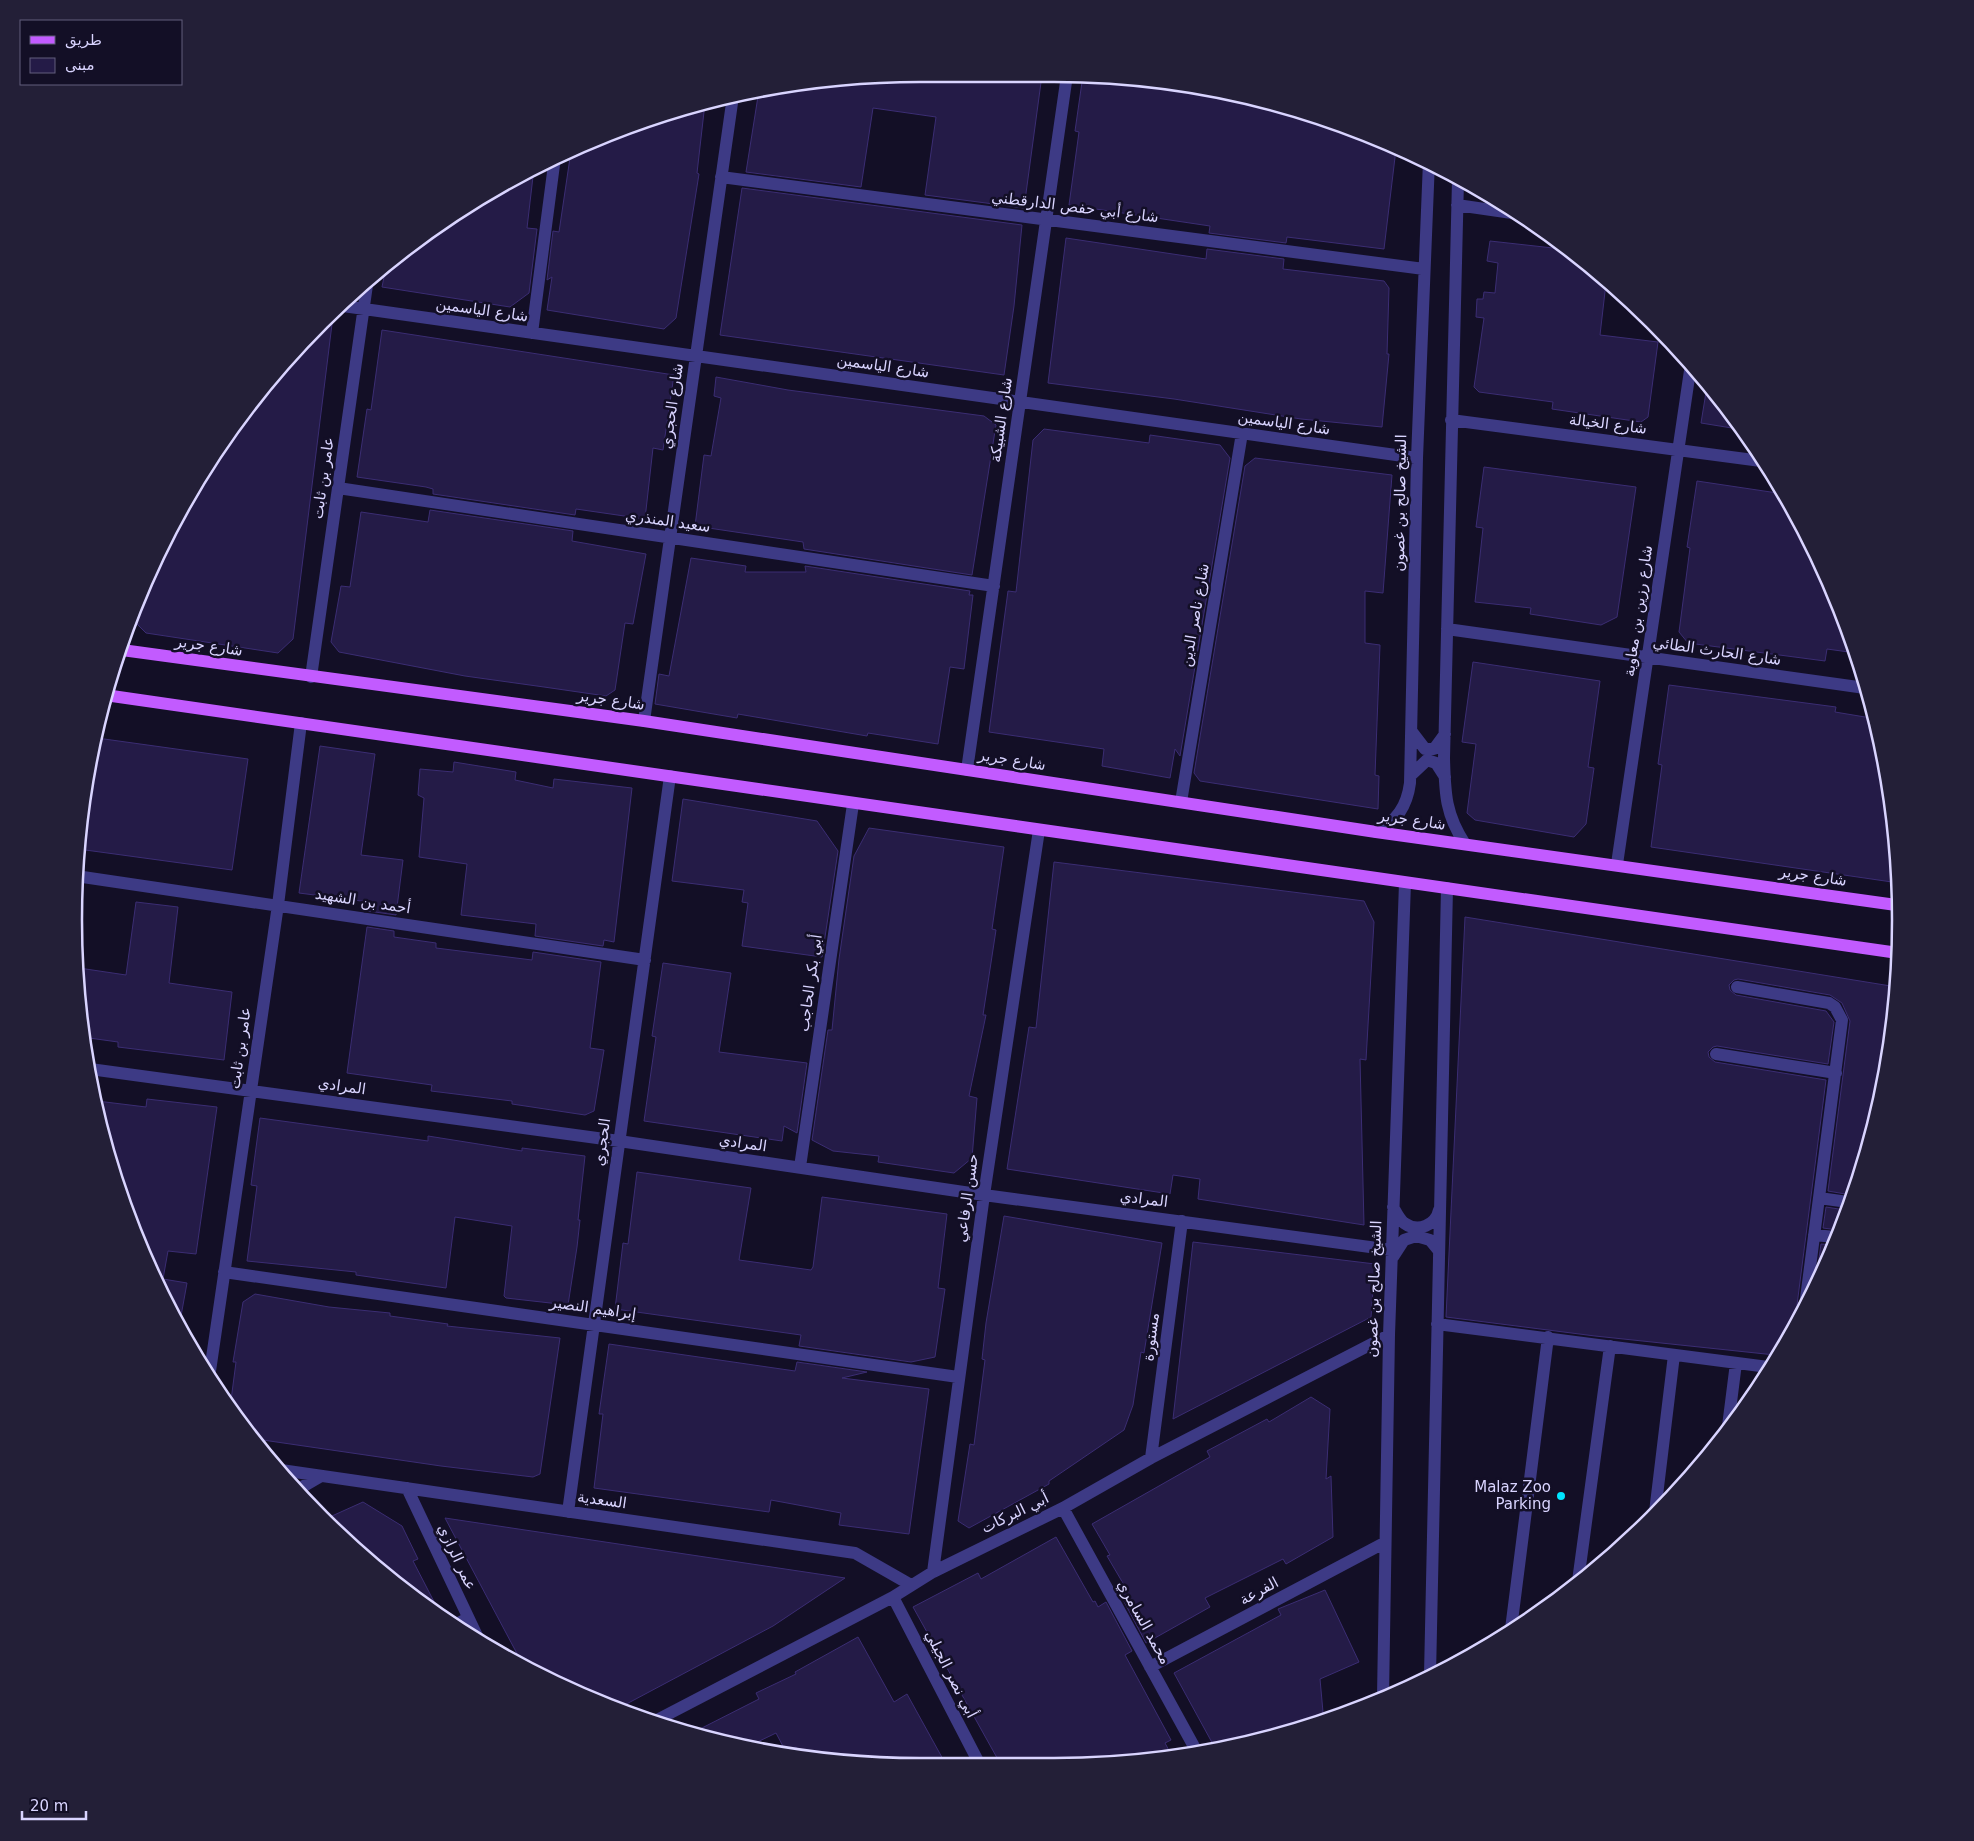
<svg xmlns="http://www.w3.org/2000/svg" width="1974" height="1841" viewBox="0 0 1974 1841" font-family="'DejaVu Sans','Noto Naskh Arabic',sans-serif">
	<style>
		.building { fill: #241b47; stroke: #3b2d73 }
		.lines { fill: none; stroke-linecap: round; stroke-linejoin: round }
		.minor { stroke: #3d3a85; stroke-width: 12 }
		.major { stroke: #c25bff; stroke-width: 12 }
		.poi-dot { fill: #00e5ff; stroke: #130f26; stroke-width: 2 }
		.labels { text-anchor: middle; stroke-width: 5; stroke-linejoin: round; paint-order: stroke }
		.street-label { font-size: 15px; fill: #d9d4ff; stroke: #130f26 }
		.poi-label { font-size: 15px; fill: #d9d4ff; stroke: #130f26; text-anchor: end }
		.rim { fill: none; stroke: #d9d4ff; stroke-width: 2.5 }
	</style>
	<rect width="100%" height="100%" fill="#130f26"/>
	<path class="building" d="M920,74L1042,75L1024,208L925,195L936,117L873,108L861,187L746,172L759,90Z
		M1083,75L1109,76L1273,103L1396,149L1384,249L1287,237L1286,243L1209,233L1210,226L1069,205L1079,132L1075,131Z
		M705,103L697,173L699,174L676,318L664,329L547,310L552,277L547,280L553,231L559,232L571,151L648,119Z
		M534,168L527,228L537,229L529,293L510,307L382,287L386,267L405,249Z
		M742,188L1022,225L1014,306L1004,375L720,335Z
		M1066,238L1206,259L1207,249L1284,259L1283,269L1384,281L1389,288L1387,354H1389L1382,427L1301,419L1174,399L1048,383Z
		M1490,241L1571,250L1606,283L1600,335L1658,342L1648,417L1641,422L1552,409L1553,402L1479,392L1474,387L1484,318L1476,317L1477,299H1483L1484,292L1495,293L1498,263L1487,261Z
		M333,316L293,639L278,653L146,633L137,624L141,599L161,546L217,450L284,362Z
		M382,330L674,375L663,450L653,448L645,519L576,509L575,515L433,494V489L426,487L357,477L367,409L371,410Z
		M716,377L788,390L984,416L996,425L972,575L804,549L803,542L695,526L704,455L711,456L721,398L714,396Z
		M1707,386L1726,412L1738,429L1701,423Z
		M1044,429L1149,443L1150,435L1220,445L1230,458L1180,756L1175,749L1170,778L1102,766L1104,749L989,732L1008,591L1016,592L1033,440Z
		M1255,458L1392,475L1383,593L1365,591V643L1380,645L1375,775L1379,776L1378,809L1200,781L1194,773L1245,466Z
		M1484,467L1636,487L1617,617L1601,625L1530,614L1531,608L1475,602L1483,528L1476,527Z
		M1697,481L1784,494L1856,653L1827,649L1825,661L1688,643L1679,632L1690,548L1687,547Z
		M430,510L573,531L572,541L646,554L633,624L625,623L615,690L606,696L544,687L465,676L339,652L331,642L341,586L350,587L361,512L428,522Z
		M691,558L746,566L745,572H806L805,566L970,591L969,595H973L964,669L950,667L938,744L868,733L867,736L738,714L737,718L655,704L659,674L669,676Z
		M1473,662L1600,681L1588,767L1594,768L1586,824L1574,837L1475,820L1467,813L1476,744L1462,742Z
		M1669,685L1836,707L1835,712L1871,718L1893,810L1895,862L1892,882L1651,847L1662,765L1658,764Z
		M97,738L248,759L232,870L78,849Z
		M320,746L375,754L361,855L403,860L396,915L368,911L369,902L299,893Z
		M454,762L516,772L515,780L553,788L554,779L632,788L614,942L604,940L603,946L535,936L536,924L461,915L467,864L419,857L424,798L418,795L420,769L453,772Z
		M683,799L817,821L838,851L822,957L742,946L748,903L742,902L744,890L672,881Z
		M869,828L1004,847L992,929L996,930L983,1015H986L969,1096L977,1098L972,1158L954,1173L878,1162L879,1156L833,1151L812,1140L828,1030H832L839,959L854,856Z
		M1054,862L1364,901L1374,922L1366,1060L1360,1059L1364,1225L1198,1199L1200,1179L1173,1175L1170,1194L1007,1169L1029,1027L1036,1028Z
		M136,902L178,907L169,983L232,992L224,1060L118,1047V1042L82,1037L79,968L126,975Z
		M1465,917L1897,987L1871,1139L1851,1195L1828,1191L1850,1021L1842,1003L1830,995L1738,979L1734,980L1729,985L1730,990L1736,995L1826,1011L1834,1022L1828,1064L1717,1046L1713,1047L1708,1052L1709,1057L1715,1062L1826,1080L1797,1305L1802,1313L1775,1355L1595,1336L1446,1317Z
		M367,927L394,931V937L436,943V948L532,960L533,952L601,962L590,1048L604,1050L594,1111L585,1115L512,1104V1101L431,1091L432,1085L347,1073Z
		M663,963L731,973L719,1052L807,1063L797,1133L784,1126L782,1141L644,1121L656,1037L652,1036Z
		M147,1099L217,1107L196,1254L168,1251L163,1279L187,1283L179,1327L161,1295L119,1193L97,1101L146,1107Z
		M260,1118L428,1141V1136L522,1151V1148L585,1156L578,1220H580L577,1247L568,1305L506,1298L504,1296L512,1226L455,1217L446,1288L356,1275V1272L247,1261L257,1186L251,1185Z
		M637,1172L751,1188L739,1260L811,1270L813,1267L822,1197L947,1214L938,1288L945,1289L935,1357L911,1362L799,1346L801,1335L615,1309L623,1243L628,1244Z
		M1826,1207L1845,1210L1838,1230L1823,1228Z
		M1004,1216L1162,1243L1144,1353L1141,1352L1133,1405L1124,1430L1049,1481V1484L969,1528L958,1521L970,1444L974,1445L985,1360L982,1359L986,1323Z
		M1193,1242L1375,1264L1371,1317L1173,1419Z
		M1821,1244L1832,1245L1815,1288Z
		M255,1294L329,1307L390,1313V1316L448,1324L447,1326L560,1338L540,1474L533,1477L441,1466L256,1439L230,1408L236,1362H233L243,1302Z
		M609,1344L795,1371L797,1362L867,1372L842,1378L929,1389L909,1534L839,1525L841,1513L771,1500L769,1512L594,1488L603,1414H599Z
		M1311,1397L1330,1409L1326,1479L1331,1476L1333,1537L1286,1564L1283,1559L1205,1598L1210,1607L1146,1643L1120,1594L1127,1590L1107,1556L1110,1555L1092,1524L1210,1457L1207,1451L1267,1419L1269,1422Z
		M363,1502L402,1526L418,1559L413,1561L443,1619L323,1520Z
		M445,1518L845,1578L773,1626L617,1709L596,1703L522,1663Z
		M1056,1537L1093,1602L1095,1601L1098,1607L1106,1602L1132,1651L1125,1655L1171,1740L1165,1743L1173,1758L1001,1765L913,1607L978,1573L981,1579Z
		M1325,1590L1359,1662L1320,1679L1324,1723L1215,1748L1174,1673L1281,1615L1278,1609Z
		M858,1637L894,1702L907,1694L944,1761L933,1767H920L800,1755L796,1747L786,1752L776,1733L745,1748L694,1732L759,1699L756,1693L796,1674L795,1672Z"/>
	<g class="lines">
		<path class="minor" d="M721,177L1424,269
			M1458,180L1444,758C1445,792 1445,814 1465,844
			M1457,205L1512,213
			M343,306L1417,458
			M532,333L555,157
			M1451,420L1761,461
			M338,488L994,586
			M1447,629L1865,688
			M311,677L367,285
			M644,721L733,96
			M1412,732L1425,749H1434L1445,734
			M967,770L1067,75
			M1411,775L1427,760L1436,763L1445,777
			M1181,802L1242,433
			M1376,832C1397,821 1407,806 1410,783L1417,458L1429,161
			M1617,864L1691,364
			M76,876L645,960
			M1737,987L1829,1003L1835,1007L1842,1020L1805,1306
			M1716,1054L1836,1073
			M90,1069L619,1141L984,1195L1392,1250
			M800,1167L853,804
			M1819,1198L1848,1202
			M1393,1207C1396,1212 1399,1219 1404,1223C1418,1233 1436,1225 1439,1210
			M1814,1235L1835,1237
			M1393,1257L1404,1240L1416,1236L1430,1240L1439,1251
			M224,1272L958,1377
			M1437,1324L1768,1367
			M209,1378L278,905L301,723
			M1727,1434L1736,1363
			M1151,1458L1182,1221
			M281,1470L855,1553L911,1585
			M407,1488L479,1640
			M297,1490L321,1476
			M1063,1508L1197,1752
			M568,1512L670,776
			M1655,1512L1674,1355
			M933,1572L984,1195L1039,830
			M1578,1581L1610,1346
			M893,1597L980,1765
			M453,1626L468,1618
			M1511,1629L1548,1337
			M1150,1667L1384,1543
			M1430,1675L1447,888
			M1383,1697L1389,1335L1405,883
			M655,1721L893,1597L933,1572L1063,1508L1151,1458L1389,1335"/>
		<path class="major" d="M122,650L644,721L1376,832L1896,905
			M105,695L1898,953"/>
	</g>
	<circle class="poi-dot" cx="1561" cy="1496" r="5"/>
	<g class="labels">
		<g class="street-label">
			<text transform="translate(1075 207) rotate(7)" y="5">شارع أبي حفص الدارقطني</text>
			<text transform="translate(482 310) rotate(8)" y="5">شارع الياسمين</text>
			<text transform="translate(883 366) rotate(8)" y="5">شارع الياسمين</text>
			<text transform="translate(672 406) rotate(-82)" y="5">شارع الحجري</text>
			<text transform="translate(1001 420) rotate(-82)" y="5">شارع الشبيكة</text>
			<text transform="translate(1284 423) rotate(8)" y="5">شارع الياسمين</text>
			<text transform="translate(1608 424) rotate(7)" y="5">شارع الخيالة</text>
			<text transform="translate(323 478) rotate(-82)" y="5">عامر بن ثابت</text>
			<text transform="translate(1400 503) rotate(-89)" y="5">الشيخ صالح بن غصون</text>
			<text transform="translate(668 521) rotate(8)" y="5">سعيد المنذري</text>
			<text transform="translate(1638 611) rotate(-82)" y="5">شارع رزين بن معاوية</text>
			<text transform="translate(1195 615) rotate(-80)" y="5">شارع ناصر الدين</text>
			<text transform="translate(209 646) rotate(8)" y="5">شارع جرير</text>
			<text transform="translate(1717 651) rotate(8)" y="5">شارع الحارث الطائي</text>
			<text transform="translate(611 700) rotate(8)" y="5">شارع جرير</text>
			<text transform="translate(1012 760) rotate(9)" y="5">شارع جرير</text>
			<text transform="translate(1412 820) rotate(8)" y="5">شارع جرير</text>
			<text transform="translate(1813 876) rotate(8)" y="5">شارع جرير</text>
			<text transform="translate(363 901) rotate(9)" y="5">أحمد بن الشهيد</text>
			<text transform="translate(810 983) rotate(-82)" y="5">أبي بكر الحاجب</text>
			<text transform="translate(240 1048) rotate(-82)" y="5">عامر بن ثابت</text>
			<text transform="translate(342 1086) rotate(8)" y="5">المرادي</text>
			<text transform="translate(602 1142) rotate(-82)" y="5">الحجري</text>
			<text transform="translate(743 1143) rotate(8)" y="5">المرادي</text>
			<text transform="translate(967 1198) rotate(-82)" y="5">حسن الرفاعي</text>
			<text transform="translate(1144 1199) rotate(7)" y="5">المرادي</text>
			<text transform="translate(1374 1289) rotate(-88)" y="5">الشيخ صالح بن غصون</text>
			<text transform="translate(593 1308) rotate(8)" y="5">إبراهيم النصير</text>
			<text transform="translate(1151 1337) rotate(-83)" y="5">مستورة</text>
			<text transform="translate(602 1500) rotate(8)" y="5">السعدية</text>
			<text transform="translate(1015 1513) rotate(-26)" y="5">أبي البركات</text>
			<text transform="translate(457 1557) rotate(65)" y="5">عمر الرازي</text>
			<text transform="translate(1259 1591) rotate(-28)" y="5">الفرعة</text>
			<text transform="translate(1144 1622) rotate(61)" y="5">محمد السامري</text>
			<text transform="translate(951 1674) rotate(63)" y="5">أبي نصر الجيلي</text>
		</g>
		<g class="poi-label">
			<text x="1551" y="1492">Malaz Zoo<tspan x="1551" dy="17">Parking</tspan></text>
		</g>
	</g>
	<path d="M0 0H1974V1841H0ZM920 82H1054A838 838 0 0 1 1892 920V920A838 838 0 0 1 1054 1758H920A838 838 0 0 1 82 920V920A838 838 0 0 1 920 82Z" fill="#231f37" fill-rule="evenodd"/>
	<path class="rim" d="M920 82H1054A838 838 0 0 1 1892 920V920A838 838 0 0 1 1054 1758H920A838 838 0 0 1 82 920V920A838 838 0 0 1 920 82Z"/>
	<rect x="20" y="20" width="162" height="65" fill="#130f26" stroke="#625e7d"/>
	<rect x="30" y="36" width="25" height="8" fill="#c25bff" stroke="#625e7d"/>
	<text x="65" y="45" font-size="15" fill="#d9d4ff">طريق</text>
	<rect x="30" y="58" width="25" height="15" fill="#241b47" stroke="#625e7d"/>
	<text x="65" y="70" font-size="15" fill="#d9d4ff">مبنى</text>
	<path d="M22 1811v8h64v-8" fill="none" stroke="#d9d4ff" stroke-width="2.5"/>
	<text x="30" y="1811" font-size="15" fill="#d9d4ff" stroke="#130f26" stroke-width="4" paint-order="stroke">20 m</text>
</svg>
